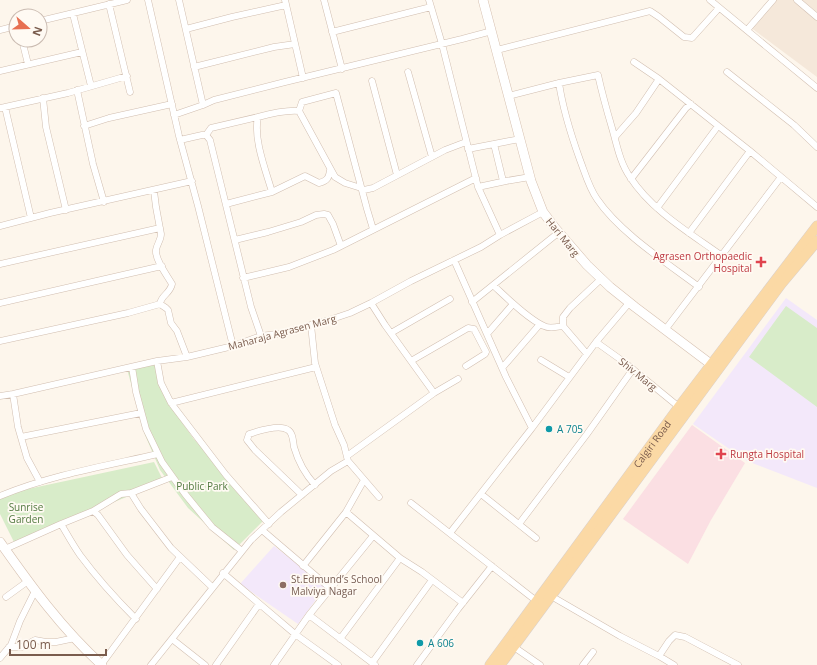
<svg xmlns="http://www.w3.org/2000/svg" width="817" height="665" viewBox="0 0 817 665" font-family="'Open Sans',sans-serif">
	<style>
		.residential { fill: #f5e8da }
		.education { fill: #f3e8fa }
		.medical { fill: #fbdfe3 }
		.green { fill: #d8ecc9 }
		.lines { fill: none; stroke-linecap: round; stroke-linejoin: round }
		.street-casing { stroke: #d1beb0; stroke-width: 7 }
		.secondary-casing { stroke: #d6c0b0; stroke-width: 10 }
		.primary-casing { stroke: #dad1cd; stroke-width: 11 }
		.street { stroke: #fff; stroke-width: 6 }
		.secondary { stroke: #fff; stroke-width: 9 }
		.primary { stroke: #fbd9a5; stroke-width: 10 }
		.health-dot { fill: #e0444e; stroke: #fffaf3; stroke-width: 1.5 }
		.culture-dot { fill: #0f9aa8; stroke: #fffaf3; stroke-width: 1.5 }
		.education-dot { fill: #8d6e63; stroke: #fffaf3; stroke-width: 1.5 }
		.labels { text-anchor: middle; stroke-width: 3.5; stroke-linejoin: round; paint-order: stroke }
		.street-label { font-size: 10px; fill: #7a5c4d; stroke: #fffaf3 }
		.health-label { font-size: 10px; fill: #be3a42; stroke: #fffaf3; text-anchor: end }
		.culture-label { font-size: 10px; fill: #0d838f; stroke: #fffaf3; text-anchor: start }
		.park-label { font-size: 10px; fill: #537a41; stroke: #fffaf3 }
		.education-label { font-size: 10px; fill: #785e54; stroke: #fffaf3; text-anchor: start }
	</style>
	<rect width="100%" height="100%" fill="#fdf6ec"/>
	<path class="residential" d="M773,0H817V77L750,27Z"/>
	<path class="education" d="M786,298L817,320V488L747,461L693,424Z
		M274,546L326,586L298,624L240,584Z"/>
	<path class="medical" d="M692,425L745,463L711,520L688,564L623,519Z"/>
	<path class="green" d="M786,306L817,328V407L749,357Z
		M158,363L170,405L193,438L265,519L234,550L188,508L160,470L145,435L127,369Z
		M154,462L164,482L14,542L0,514V495Z"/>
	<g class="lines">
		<defs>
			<path id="street" d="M148,0L179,136L198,206L233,346
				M179,0L203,105L214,100L285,82L462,39L492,31
				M285,0L303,78
				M324,0L342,69
				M429,0L442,44L478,187L500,235
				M710,0L817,88
				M797,0L817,17
				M109,4L130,92
				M73,14L91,86
				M40,21L127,0
				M186,29L232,17L286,5
				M0,30L16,26
				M747,30L773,0
				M332,32L431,7
				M22,40L28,64
				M497,50L650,11L659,17L684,37L692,38L719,8
				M634,62L659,79L750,151L817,207
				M194,67L274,47L295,44
				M0,71L82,52
				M408,72L432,157
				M727,72L794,125L817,147
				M372,81L397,175
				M559,83C563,110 571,135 580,160C585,173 589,188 597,199C619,232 667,263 699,287
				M77,90L93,164L104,202
				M508,96L559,83L598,75C602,93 607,111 612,128C617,145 620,163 630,177C652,211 690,233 722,256
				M43,98L46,127L66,210
				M5,107L31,218
				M0,108L68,93L127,76
				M299,111L302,102L336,93L367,209L373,229
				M174,115L203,105
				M84,126L109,118L172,104
				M206,135L211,128L258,117
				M615,137L636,113L659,79
				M180,140L202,135H206L210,140L251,307L261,336
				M494,144L503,181
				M468,149L520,139
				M631,179L686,108L691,104
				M478,187L506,181L530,177
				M154,191L156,207L161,234C161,240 157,244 156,250C155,260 167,275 172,284C170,294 161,295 160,304L166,308L168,310L171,323L177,331L187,357
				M272,192C266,171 253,139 258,117C269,114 287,110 299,111L335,177L345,183L361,188L364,190L373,188L445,150L466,142
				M226,204L272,192L305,176L319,183C327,181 329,178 330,170
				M657,208L718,126
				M0,226L50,213L192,181
				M689,233L750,151
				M235,240L268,232L301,222L316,215L324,214L328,215L333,224L341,246
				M454,260L506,377L532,428
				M0,264L160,228
				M243,278L289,267L333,250L476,178
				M494,286C507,298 528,319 544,326C549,329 557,327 563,326
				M472,302L558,233
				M0,303L162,266
				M371,303L385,325L434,393
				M311,325L315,363L335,425L344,445L348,461L379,497
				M665,330L781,177
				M391,333L450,299
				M487,334L513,304
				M0,341L128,313L160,304
				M596,342L624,362L679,407
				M587,354L563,326V317L570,308L601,279
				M541,360L569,377
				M157,361L161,383L171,403L226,475L269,524
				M411,361L468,328L474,329L486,352L485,354L466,366
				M132,367L136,392L146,429L162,462L185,494L212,527L242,551
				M502,368L540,324
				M13,394L18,427L27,458L40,482
				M0,396L13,394L157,361L187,357L233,346L261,336L284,333L329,320L350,313L371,303L411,281L481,247L500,235L543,212
				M171,403L316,367
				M21,437L141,413
				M347,456L434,393L458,379
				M131,493L141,509L171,548L212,587
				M481,494L536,538
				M302,495L255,450L247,440L249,434C258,431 280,424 288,430C293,433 293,441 294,447C298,461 305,474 315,485
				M0,496C51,475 105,466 158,454
				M411,503L539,603
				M93,511L121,494L131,493L172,477
				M346,512L400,558L422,572L463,603
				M61,524C67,534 73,545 80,555C97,578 116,599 136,619
				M519,524L587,434L633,369
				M262,530L330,588
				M450,533L532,428L596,342L629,303
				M5,549L61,524L93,511L98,515L127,555L157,589
				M303,566L346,512L364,480
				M223,573L295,634L338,665
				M551,596L620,636L659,656L669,641L675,635L685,637L738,665
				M6,597L28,581
				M309,615L375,665
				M172,639L205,665
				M340,639L400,558
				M9,647H22L35,640L46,642H56L75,638
				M514,647L540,665
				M659,656L674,665
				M0,658L11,645L20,621L35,591
				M372,663L432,580
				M101,665L180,557
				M151,665L251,540L281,512L331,471L348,461
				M216,665L259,604
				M274,665L309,615L373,536
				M417,665L458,609L492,566
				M583,665L593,652"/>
			<path id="secondary" d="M483,0L531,181L543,212L555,228L587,265L610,287L635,307L716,368
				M0,542C31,586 62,629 102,665"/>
			<g id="primary">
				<path id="s1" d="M490,665L679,407L817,226"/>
				<path d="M500,665L781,284L817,241"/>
			</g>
		</defs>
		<use href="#street" class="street-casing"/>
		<use href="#secondary" class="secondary-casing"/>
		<use href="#primary" class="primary-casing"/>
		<use href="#street" class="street"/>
		<use href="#secondary" class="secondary"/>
		<use href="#primary" class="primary"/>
	</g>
	<g class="health-dot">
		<path d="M759 256h4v4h4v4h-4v4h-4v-4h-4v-4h4z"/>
		<path d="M719 448h4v4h4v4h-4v4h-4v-4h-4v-4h4z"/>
	</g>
	<g class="culture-dot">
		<circle cx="549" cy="429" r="4"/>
		<circle cx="420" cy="643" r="4"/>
	</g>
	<circle class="education-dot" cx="283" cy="585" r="4"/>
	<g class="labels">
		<g class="street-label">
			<text transform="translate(563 237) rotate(51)" y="4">Hari Marg</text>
			<text transform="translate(282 332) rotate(-15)" y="4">Maharaja Agrasen Marg</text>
			<text transform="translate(638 374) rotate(39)" y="4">Shiv Marg</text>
			<text dy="4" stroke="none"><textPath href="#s1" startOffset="274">Calgiri Road</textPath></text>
		</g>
		<g class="health-label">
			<text x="752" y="260">Agrasen Orthopaedic<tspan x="752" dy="12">Hospital</tspan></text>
			<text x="730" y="458" text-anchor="start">Rungta Hospital</text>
		</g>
		<g class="culture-label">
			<text x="557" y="433">A 705</text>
			<text x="428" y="647">A 606</text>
		</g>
		<g class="park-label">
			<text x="202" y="490">Public Park</text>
			<text x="26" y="511">Sunrise<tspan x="26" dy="12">Garden</tspan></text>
		</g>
		<g class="education-label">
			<text x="291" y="583">St.Edmund’s School<tspan x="291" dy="12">Malviya Nagar</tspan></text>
		</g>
	</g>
	<g transform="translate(28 28) rotate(110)"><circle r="19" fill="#fffaf3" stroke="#cabbb1"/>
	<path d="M0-3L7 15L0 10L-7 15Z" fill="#e76f51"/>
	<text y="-6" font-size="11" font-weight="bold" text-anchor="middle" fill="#7a5c4d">N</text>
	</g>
	<path d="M10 649v6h96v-6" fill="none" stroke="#7a5c4d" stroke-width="2"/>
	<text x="16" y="649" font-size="12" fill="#7a5c4d" stroke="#fffaf3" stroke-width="3" paint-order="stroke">100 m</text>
</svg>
